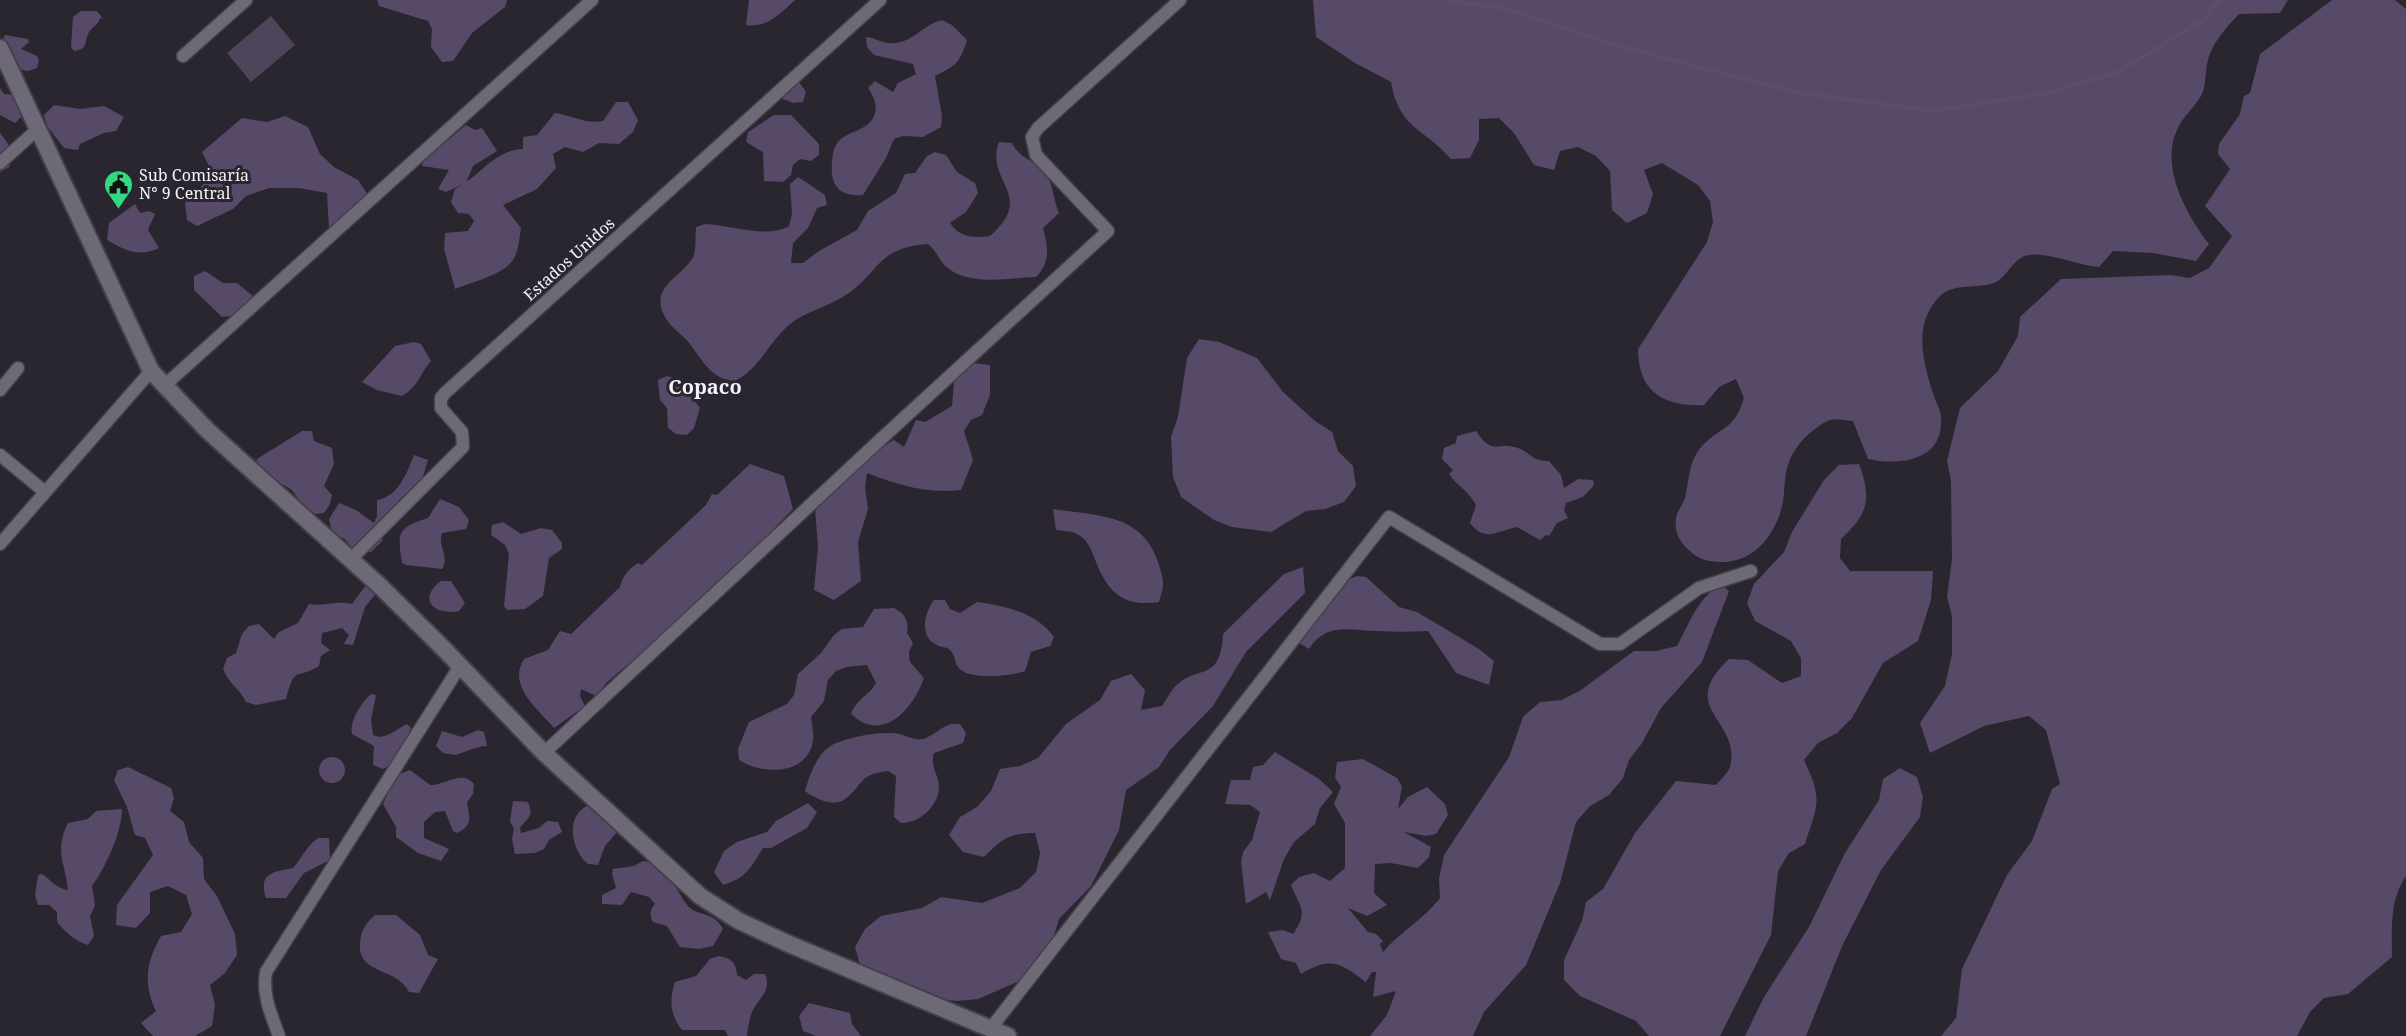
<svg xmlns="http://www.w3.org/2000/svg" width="2406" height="1036" viewBox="0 0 2406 1036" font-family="'Noto Serif',serif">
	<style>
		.green { fill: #4e455b }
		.forest { fill: #574968 }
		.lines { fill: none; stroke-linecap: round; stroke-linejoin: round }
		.stream { stroke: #5a5065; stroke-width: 4 }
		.street-casing { stroke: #45414a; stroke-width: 15 }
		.secondary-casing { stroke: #45414a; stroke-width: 20 }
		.street { stroke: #6e6976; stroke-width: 12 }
		.secondary { stroke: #6e6976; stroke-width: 16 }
		.labels { text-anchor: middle; stroke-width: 6; stroke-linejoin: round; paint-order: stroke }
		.poi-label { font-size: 16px; fill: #f5f2f9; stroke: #2a2630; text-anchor: start }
		.street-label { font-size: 16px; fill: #f5f2f9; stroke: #2a2630 }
		.quarter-label { font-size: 20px; font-weight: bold; fill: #f5f2f9; stroke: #2a2630 }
	</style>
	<rect width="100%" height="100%" fill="#2a2630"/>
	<path class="green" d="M271,16L295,45L251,82L227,53Z"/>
	<path class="forest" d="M377,0H507L505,7L472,33L453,61L442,62L431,47L432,29L428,21L379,6Z
		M749,0H795C780,14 767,28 746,25Z
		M1313,0H2288L2280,13L2239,14C2225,29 2211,44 2207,64C2205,74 2206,87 2201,96C2194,108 2183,116 2177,130C2160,167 2186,214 2209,244L2196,261L2153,253L2113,251L2099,267C2075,265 2049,252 2029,255C2013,257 2007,278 1994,283C1977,289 1952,282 1938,298C1913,326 1923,361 1933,393C1935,401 1941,410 1941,418C1944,461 1900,466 1868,459L1853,421C1846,421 1836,418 1830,420C1813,427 1795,445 1789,462C1784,474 1785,490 1783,502C1777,532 1756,562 1723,562C1712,562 1698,560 1690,551C1680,542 1674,533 1676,519C1676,512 1683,505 1685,498C1690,478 1688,460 1704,444C1725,424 1734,430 1744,398L1736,379L1719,387L1704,405C1664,407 1638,392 1638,349L1707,242L1713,222L1710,201L1698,185L1662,163L1644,170L1653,194L1647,213L1627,223L1612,210L1610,171L1596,156L1578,147L1560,151L1554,170L1534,165L1514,133L1499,118L1479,119V140L1470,158L1451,159C1423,127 1399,129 1391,82L1355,63L1316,37Z
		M2332,0H2395L2406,9V876C2389,900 2392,930 2392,957L2348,994L2324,998L2310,1012L2297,1036H1941L1956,1018L1962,969L2007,875L2032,841L2052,789L2060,784L2046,730L2029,716L1984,726L1930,753L1920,723L1945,686L1952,654V616L1947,597L1952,559L1951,481L1947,461L1960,408L1998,371L2018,336L2020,317L2061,279L2171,275L2190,278L2209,268L2232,236L2205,206L2230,169L2218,154L2219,144L2240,114L2244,96L2250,93L2260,54Z
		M81,11H97L103,19L100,18C98,26 91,27 88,34C84,44 88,49 74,51L71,47L73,17Z
		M942,20L952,25L967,40C959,64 957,65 935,76L942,116L941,127L923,137L903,136L894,139L886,158L863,195C839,197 830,185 832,162C833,154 833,147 839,141C848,131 866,131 873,118C879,108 874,97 868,88L875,81L893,92L898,83L916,74L913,64L874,55L867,47L866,37C877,38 884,45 895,43C915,41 924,24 942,20Z
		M5,35L28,39L29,42L21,49L37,56L39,60L37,68L28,71L18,69L13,54L1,44Z
		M799,82L806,92L803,102L793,103L783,99L780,89L788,83Z
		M0,88L4,94L25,96L23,115L15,123L0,115Z
		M616,102H628L638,120L633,132L619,144L599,143L583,152L565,147L553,154L556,168L537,189L503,205L521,228C519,239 519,251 513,260C503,275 471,282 455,289L444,249L445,233L468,231L474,221L469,214L458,213L451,202L455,189C480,177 493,150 523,149V137L537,135L555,113C574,116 584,124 603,121Z
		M54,105L80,109L104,106L124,117L116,131L104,133L80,144L78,150L64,148L47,126L44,115Z
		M774,115H791L819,144V155L811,161L800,159L793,165L791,175L783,182L764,181L763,152L746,142L748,132Z
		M285,116L308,127L320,154L334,167L358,180L368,195L329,229L327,193L299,188H269L246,196L233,209L197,226L187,220L185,203L213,174L202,152L242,118L267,122Z
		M466,125L475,130L482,128L497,151L473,166L466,183L446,192L438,189L449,170L422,166L426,153L444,143Z
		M0,133C10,145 13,151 9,167L0,172Z
		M999,142L1012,143C1019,158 1034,160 1045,172C1052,179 1054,202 1059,213L1043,228C1048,247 1051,262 1036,277C1010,278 972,286 949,269C940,263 937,251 928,244C873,248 881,275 841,298C824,308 804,312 789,325C769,342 759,369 735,381C713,379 705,365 693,348C685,335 669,328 663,313C652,287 680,277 692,259C697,251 695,237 696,227L705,224C731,225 766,239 789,226L792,214L790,184L798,177L825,195L827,205L817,208L808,228L793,243L791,263H803L819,251L857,230L868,211L896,193L905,174L915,173L927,156L935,152L946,155L957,172L975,183L978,193L966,212L950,223C960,238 973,238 990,236C1037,195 984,181 999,142Z
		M135,204L140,213L149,211L155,214L148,230L159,248C138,258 125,250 107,240L109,223Z
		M205,271L223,283H237L254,297L239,315L222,317L194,290V276Z
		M1199,339L1219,342L1257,358L1283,392L1315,421L1332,432L1338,451L1353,466L1356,486L1344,502L1325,509L1306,511L1271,532L1232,527L1214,520L1181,497L1173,477L1171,437L1178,417L1187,358Z
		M414,342L421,344L431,361C418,376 421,384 402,396L377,390L362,382L395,346Z
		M973,363L990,365V395L982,415L971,420L964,431L973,460L961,490C927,494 898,485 867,473L865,487L868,509L858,542L861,581L834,600L814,590L818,547L815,508L859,460L894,440L904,447L916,420L925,422L952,406L955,371Z
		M667,376L678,379L700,408L694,428L687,435L676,434L668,428L667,408L660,400L658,380Z
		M302,431H312L314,441L332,448L334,464L324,486L332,495L330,504L324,513L316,514L306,510L292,490L254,468L257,459Z
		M1476,431C1494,457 1496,441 1518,448C1532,453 1530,461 1549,461L1561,475L1564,488L1578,479L1593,480L1594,485L1583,497L1566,503L1564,510L1568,518L1557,523L1549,536L1546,535L1540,540L1517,527C1495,532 1485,542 1470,523L1476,505C1469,491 1457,486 1449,474L1453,470L1442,459L1444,448L1456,443L1457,436Z
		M414,455L428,460L422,480L399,500L389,518L378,529L383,540L371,552L357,554L345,539L332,533L329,519L339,503L356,510L374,523L377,516V500C398,497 407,473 414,455Z
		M750,464L784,476L793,509L706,599L607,682L596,696L581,689L580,696L585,706L554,728C538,709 507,686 524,659L548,650L560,631L571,634L620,587C623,575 628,570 638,563L642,565L706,505L712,494L717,495Z
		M1859,464C1872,499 1868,514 1841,539L1840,558L1850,571H1933L1931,600L1918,641L1883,663L1852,718L1837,733L1818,743L1804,760C1823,801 1818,803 1805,844L1789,853L1778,871L1771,935L1720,1036H1649L1636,1021L1580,996L1564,980V960L1582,921L1586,902L1603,889L1635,833L1676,781L1716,785C1720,780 1728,773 1730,767C1742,720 1675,709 1729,659L1748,660L1782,683L1801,676V658L1791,641L1755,621L1747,603L1754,584L1784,552L1792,532L1824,480L1839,465Z
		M440,499L459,507L469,520L466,529L442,533C437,545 450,556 442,569L406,565L402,563C397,531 398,528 428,518Z
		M1053,509C1097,516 1142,513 1158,562C1164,581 1165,583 1159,602C1124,607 1109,594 1096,562C1091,550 1088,538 1075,533C1070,531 1062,531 1056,530Z
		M503,522L521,534L541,528L552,530L562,543V549L549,558L543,596L525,609L507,610L504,606L509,554L505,545L491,535L492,525Z
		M1303,567L1305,593L1246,652L1213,706L1170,750L1159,767L1126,790L1119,830L1091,886L1059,919L1047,958L1017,982L978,999L957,1001L938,999L861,968L855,947L865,929L881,916L922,908L941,897L982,903L1020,888L1036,872L1040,853L1035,833C1009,833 1002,839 984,857L963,852L949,835L960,817L977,807L991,791L1000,769L1020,766L1038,758L1066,724L1100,700L1111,681L1131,674L1145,690L1141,710L1162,706C1166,700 1169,694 1173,689C1196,662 1220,686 1223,634L1284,574Z
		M1357,576L1366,577L1399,607L1417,612L1479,649L1494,661L1489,685L1456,673L1428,631C1411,632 1394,632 1376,631C1349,630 1326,622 1309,649L1296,641L1333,586Z
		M441,581H451L465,603L459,611C435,616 416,600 441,581Z
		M366,585L377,592L365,607L353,645L344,644L349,635L342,628L322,633L321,643L330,650L321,656L319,666C294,681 296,664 286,699L256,705L246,702C240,689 228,683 223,669L227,658L236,653L242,634L249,626L259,624L274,639L279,632L298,623L309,604C324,607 337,600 352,604Z
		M1722,585L1729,591L1702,662L1661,708L1642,743L1629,760L1623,778L1609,795L1590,806L1576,822L1560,883L1526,965L1484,1012L1473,1036H1370L1387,1015L1396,991L1373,997L1376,972H1372L1366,982C1340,963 1331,956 1301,974L1296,963L1281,959L1268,932L1283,930L1293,934C1309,912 1300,907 1291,885L1299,877L1314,873L1330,881L1345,868V823L1334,804L1341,787L1335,778L1337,762L1363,759L1397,778L1402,786L1398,809L1408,797L1427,787L1445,804L1448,815L1436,834L1426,836L1404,832L1431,847L1429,857L1418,868L1391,863L1375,864L1374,893L1387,905L1367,916L1348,908L1368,932L1376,934L1383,941L1380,944L1383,952C1400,932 1423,920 1440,898L1439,879L1444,855L1509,757L1523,717L1540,702L1562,700L1581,690L1634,651H1656L1677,646C1690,623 1697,597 1722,585Z
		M934,600H945L950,609L960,613L977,602C1006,606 1037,613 1054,637L1050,646L1031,652L1025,671C1012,676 967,681 958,667C954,661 955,655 950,650C946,646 942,648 937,645C918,636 925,612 934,600Z
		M894,608C905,614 909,620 907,633L913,643L909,652L910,662L924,678C913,709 883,744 851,714C856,699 869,696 876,683L867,665L847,667L836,671L828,680L824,701L811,717C812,725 814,734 813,741C807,776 762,775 739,760L738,749L749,722L787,704L794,695L798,674L821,653L834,635L842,629L863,627L874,609Z
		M371,694L376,695L371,720L373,735C385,741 396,729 407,724L411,728L396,762L383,769L373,765L374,746L352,734C349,721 362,702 371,694Z
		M951,724H960L966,733L963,743L934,753C930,767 938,773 939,786C939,806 920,823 901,823L894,817L896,776L888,771C858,774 864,785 845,799C834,808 814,798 805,791C809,777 816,756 829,747C841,738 876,732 892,733C903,733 912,741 923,739C931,737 941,727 951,724Z
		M478,730L484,732L487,746C476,746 464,753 455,755L443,753L436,746L442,731L462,737Z
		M1275,752L1319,779L1333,792L1320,808L1315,824L1294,842L1284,859L1270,900L1266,892L1246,904L1241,862L1243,852L1252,840L1260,812L1250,805L1225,804L1231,780H1250L1253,767L1263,765Z
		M319 770a13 13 0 1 1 26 0a13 13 0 1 1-26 0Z
		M128,767L171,788L174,798L170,811L184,822L189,842L203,858L204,879L217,896L235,934L237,955L225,973L210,985L215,1005L212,1026L195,1036H153L141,1023L156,1011C143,984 146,962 161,936L181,932L192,914L186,895L168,886L150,892V913L136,928L116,925L117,905L153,855L145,838L135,835L127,807L114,780L118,770Z
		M1900,768L1917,777L1923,797L1920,817L1881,870L1843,944L1806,1036H1745L1764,997L1809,927L1845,853L1879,800L1883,779Z
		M410,770L430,785C445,786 461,769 474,784L473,794L467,802C469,816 474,825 457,833L453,831L445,811L435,812L424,822V838L449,849L441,861L418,853L396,837V827L383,804L395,776Z
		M513,801L528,802C534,817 528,817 520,828L521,833L539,828L547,821L558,822L562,832L549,840L544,849L535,853L515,854L512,839L514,829L510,821Z
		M808,803L817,812L807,828L771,848H763C750,868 748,877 723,885L714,872L724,851L737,842L767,832L776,821Z
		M587,806L604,813L618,831L605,846L598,865L588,864C571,850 565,817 587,806Z
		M122,809C122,832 106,867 92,886L95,906L90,916L94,936L88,945C75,941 65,932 57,922V912L49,905H38L35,895L38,875L42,874C51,880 56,888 68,890C65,862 54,851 68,823L88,819L96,811Z
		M318,838H329L330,860L304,873L286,898H266C258,873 273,872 293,868C302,858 307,845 318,838Z
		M643,861C671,863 673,888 688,906C698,917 714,911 723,929L713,946L699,949L680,947L667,926L653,922C649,916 650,909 655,904L649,897L631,892L622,905L602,904V895L616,888L612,874L613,869L634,866Z
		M375,915H396L420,935L428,955L438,959L419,993L409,992C397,967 357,975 360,943C361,930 366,923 375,915Z
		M719,956C732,958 736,963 737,975L746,980L754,974H765C772,992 759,997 752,1012C749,1020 748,1028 747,1036H728L725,1030H682C670,1015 669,1000 675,982L696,976L710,959Z
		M809,1003L850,1013L852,1024L861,1036H816L803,1031L799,1016Z"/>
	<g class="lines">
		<path class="stream" d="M1449,1L1502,8L1633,50L1801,93L1934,111L2047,93L2118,72L2203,20L2220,0"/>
		<defs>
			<path id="street" d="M183,56L246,0
				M0,163L39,128
				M164,386L592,0
				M0,390L18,368
				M0,455L45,492
				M0,544L151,371
				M351,559L463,447L462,432L441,408V398L445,393L880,0
				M544,753L881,439L1108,231L1036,155L1032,137L1038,128L1180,0
				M991,1028L1389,517L1600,644H1620L1699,588L1751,571
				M279,1036C271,1014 262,995 266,972L460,666"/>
			<path id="secondary" d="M0,48L151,371L207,430L380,586L442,647L544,753L700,896L739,921L789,944L1008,1036"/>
		</defs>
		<use href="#street" class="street-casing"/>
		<use href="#secondary" class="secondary-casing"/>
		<use href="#street" class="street"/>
		<use href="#secondary" class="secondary"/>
	</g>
	<defs>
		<symbol id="civic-pin" viewBox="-11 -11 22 30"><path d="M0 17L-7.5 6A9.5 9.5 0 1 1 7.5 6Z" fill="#33d881" stroke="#2a2630"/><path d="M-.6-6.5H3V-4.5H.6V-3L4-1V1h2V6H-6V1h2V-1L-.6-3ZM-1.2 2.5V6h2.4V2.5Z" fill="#111"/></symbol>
	</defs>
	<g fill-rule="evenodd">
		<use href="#civic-pin" x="102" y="168" width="33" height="45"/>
	</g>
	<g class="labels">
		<g class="poi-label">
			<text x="139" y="181">Sub Comisaría<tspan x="139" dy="18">N° 9 Central</tspan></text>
		</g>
		<g class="street-label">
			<text transform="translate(569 259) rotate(-42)" y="6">Estados Unidos</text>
		</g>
		<g class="quarter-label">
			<text x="705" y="394">Copaco</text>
		</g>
	</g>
</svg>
